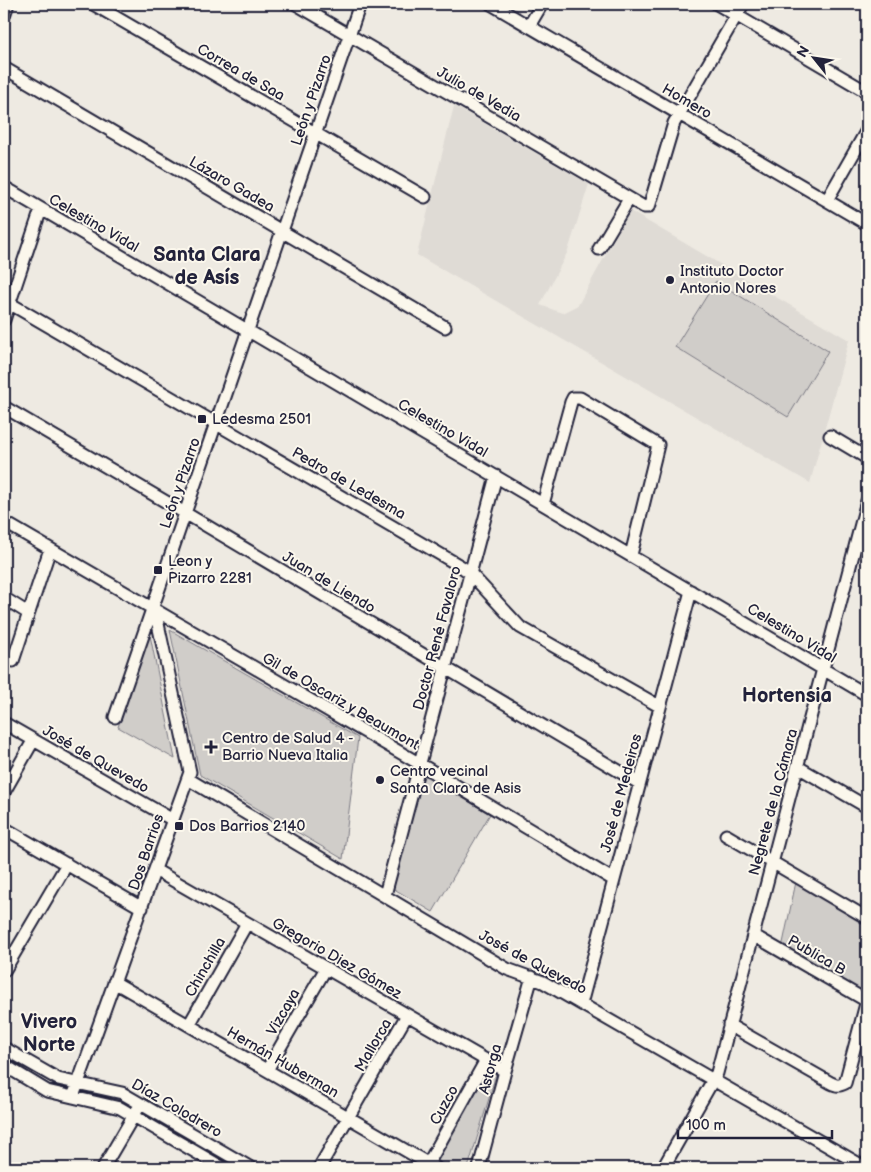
<svg xmlns="http://www.w3.org/2000/svg" width="871" height="1172" viewBox="0 0 871 1172" font-family="'Balsamiq Sans',sans-serif">
	<style>
		.built { fill: #dfdbd5 }
		.green { fill: #d0cdc9; stroke: #797882 }
		.lines { fill: none; stroke-linecap: round; stroke-linejoin: round }
		.lane-casing { stroke: #22223b; stroke-width: 9 }
		.street-casing { stroke: #22223b; stroke-width: 15 }
		.lane { stroke: #fbf7ec; stroke-width: 5.5 }
		.street { stroke: #fbf7ec; stroke-width: 11 }
		.poi-dot { fill: #22223b; stroke: #fbf7ec; stroke-width: 2 }
		.labels { text-anchor: middle; stroke-width: 4; stroke-linejoin: round; paint-order: stroke }
		.street-label { font-size: 15px; fill: #22223b; stroke: #fbf7ec }
		.poi-label { font-size: 15px; fill: #22223b; stroke: #fbf7ec; text-anchor: start }
		.district-label { font-size: 20px; font-weight: bold; fill: #22223b; stroke: #fbf7ec }
	</style>
	<rect width="100%" height="100%" fill="#eeeae2"/>
	<filter id="ink" filterUnits="userSpaceOnUse"><feTurbulence type="fractalNoise" baseFrequency=".02" numOctaves="2"/><feDisplacementMap in="SourceGraphic" scale="10" xChannelSelector="R" yChannelSelector="G"/><feConvolveMatrix kernelMatrix="1 2 1 2 8 2 1 2 1" color-interpolation-filters="sRGB"/></filter>
	<g filter="url(#ink)">
		<path class="built" d="M454,106L589,184L568,251L540,305L562,313L578,305L630,211L849,340L810,483L417,255Z"/>
		<path class="green" d="M716,281L828,351L788,417L675,347Z
			M170,630L358,738L343,859L200,775Z
			M150,635L175,759L118,727Z
			M420,773L490,814L433,912L389,886Z
			M797,877L867,916V967L860,993L782,948Z
			M489,1069L492,1070L496,1075L468,1168H451L437,1161V1156L486,1070Z"/>
		<g class="lines">
			<defs>
				<path id="lane" d="M667,1162L678,1168"/>
				<path id="street" d="M93,4L425,197
					M296,4L644,207H648L650,204L674,123L743,4
					M491,4L867,224
					M717,4L867,92
					M4,16L8,4
					M529,26L542,4
					M4,68L445,327
					M4,187L867,695
					M827,200L867,130
					M599,249L629,199
					M9,303L462,567L470,573L520,627L659,706
					M4,320L41,209
					M4,407L185,513L639,783
					M830,436L867,458
					M543,504L571,402L573,398H580L658,445L631,555
					M4,522L420,764L614,880
					M4,598L28,613
					M13,661L50,549
					M115,717L360,4
					M4,723L173,820
					M798,767L867,807
					M188,779L507,969L543,982L866,1168
					M4,792L33,741
					M4,828L142,908
					M726,835L867,918
					M155,870L505,1071
					M385,895L496,476
					M753,935L867,1001
					M4,971L67,864
					M114,982L436,1168
					M581,1004L691,591
					M189,1025L247,923
					M729,1025L831,1083C837,1086 839,1086 845,1083L867,1000
					M4,1048L58,1079L122,1093L251,1168
					M4,1065L47,1091L120,1108L223,1168
					M267,1070L326,968
					M73,1097L190,772L155,610
					M428,1164L486,1060
					M103,1168L137,1110
					M319,1168L407,1015
					M479,1168L505,1071L532,977
					M663,1168L717,1073L867,501"/>
			</defs>
			<use href="#lane" class="lane-casing"/>
			<use href="#street" class="street-casing"/>
			<use href="#lane" class="lane"/>
			<use href="#street" class="street"/>
		</g>
	</g>
	<g class="poi-dot">
		<circle cx="670" cy="280" r="5"/>
		<rect x="197" y="414" width="10" height="10" rx="2.5"/>
		<rect x="153" y="565" width="10" height="10" rx="2.5"/>
		<path d="M208.5 739.5h5v5h5v5h-5v5h-5v-5h-5v-5h5z"/>
		<circle cx="380" cy="780" r="5"/>
		<rect x="174" y="821" width="10" height="10" rx="2.5"/>
	</g>
	<g class="labels">
		<g class="street-label">
			<text transform="translate(241 72) rotate(30)" y="5">Correa de Saa</text>
			<text transform="translate(479 94) rotate(30)" y="5">Julio de Vedia</text>
			<text transform="translate(311 100) rotate(-71)" y="5">León y Pizarro</text>
			<text transform="translate(687 101) rotate(30)" y="5">Homero</text>
			<text transform="translate(232 184) rotate(30)" y="5">Lázaro Gadea</text>
			<text transform="translate(94 223) rotate(30)" y="5">Celestino Vidal</text>
			<text transform="translate(443 428) rotate(30)" y="5">Celestino Vidal</text>
			<text transform="translate(180 483) rotate(-71)" y="5">León y Pizarro</text>
			<text transform="translate(349 483) rotate(30)" y="5">Pedro de Ledesma</text>
			<text transform="translate(329 582) rotate(31)" y="5">Juan de Liendo</text>
			<text transform="translate(792 633) rotate(31)" y="5">Celestino Vidal</text>
			<text transform="translate(437 638) rotate(-75)" y="5">Doctor René Favaloro</text>
			<text transform="translate(341 701) rotate(30)" y="5">Gil de Oscariz y Beaumont</text>
			<text transform="translate(96 759) rotate(30)" y="5">José de Quevedo</text>
			<text transform="translate(621 793) rotate(-75)" y="5">José de Medeiros</text>
			<text transform="translate(773 802) rotate(-75)" y="5">Negrete de la Cámara</text>
			<text transform="translate(146 852) rotate(-71)" y="5">Dos Barrios</text>
			<text transform="translate(817 955) rotate(30)" y="5">Publica B</text>
			<text transform="translate(337 958) rotate(30)" y="5">Gregorio Diez Gómez</text>
			<text transform="translate(533 962) rotate(28)" y="5">José de Quevedo</text>
			<text transform="translate(205 967) rotate(-60)" y="5">Chinchilla</text>
			<text transform="translate(283 1012) rotate(-60)" y="5">Vizcaya</text>
			<text transform="translate(373 1045) rotate(-60)" y="5">Mallorca</text>
			<text transform="translate(283 1062) rotate(30)" y="5">Hernán Huberman</text>
			<text transform="translate(490 1069) rotate(-75)" y="5">Astorga</text>
			<text transform="translate(444 1105) rotate(-61)" y="5">Cuzco</text>
			<text transform="translate(177 1108) rotate(30)" y="5">Díaz Colodrero</text>
		</g>
		<g class="poi-label">
			<text x="680" y="276">Instituto Doctor<tspan x="680" dy="17">Antonio Nores</tspan></text>
			<text x="212" y="424">Ledesma 2501</text>
			<text x="168" y="566">Leon y<tspan x="168" dy="17">Pizarro 2281</tspan></text>
			<text x="222" y="743">Centro de Salud 4 -<tspan x="222" dy="17">Barrio Nueva Italia</tspan></text>
			<text x="390" y="776">Centro vecinal<tspan x="390" dy="17">Santa Clara de Asis</tspan></text>
			<text x="189" y="831">Dos Barrios 2140</text>
		</g>
		<g class="district-label">
			<text x="207" y="261">Santa Clara<tspan x="207" dy="23">de Asís</tspan></text>
			<text x="787" y="702">Hortensia</text>
			<text x="49" y="1028">Vivero<tspan x="49" dy="23">Norte</tspan></text>
		</g>
	</g>
	<rect width="871" height="1172" fill="none" stroke="#fbf7ec" stroke-width="20"/>
	<rect x="10" y="10" width="851" height="1152" fill="none" stroke="#22223b" stroke-width="2" filter="url(#ink)"/>
	<g transform="translate(814 58) rotate(300)" stroke="#fbf7ec" stroke-width="4" paint-order="stroke">
	<path d="M0-4L9 19L0 12L-9 19Z" fill="#22223b"/>
	<text y="-8" font-size="14" font-weight="bold" text-anchor="middle" fill="#22223b">N</text>
	</g>
	<path d="M678 1130v8h154v-8" fill="none" stroke="#22223b" stroke-width="2.5"/>
	<text x="686" y="1130" font-size="15" fill="#22223b" stroke="#fbf7ec" stroke-width="4" paint-order="stroke">100 m</text>
</svg>
